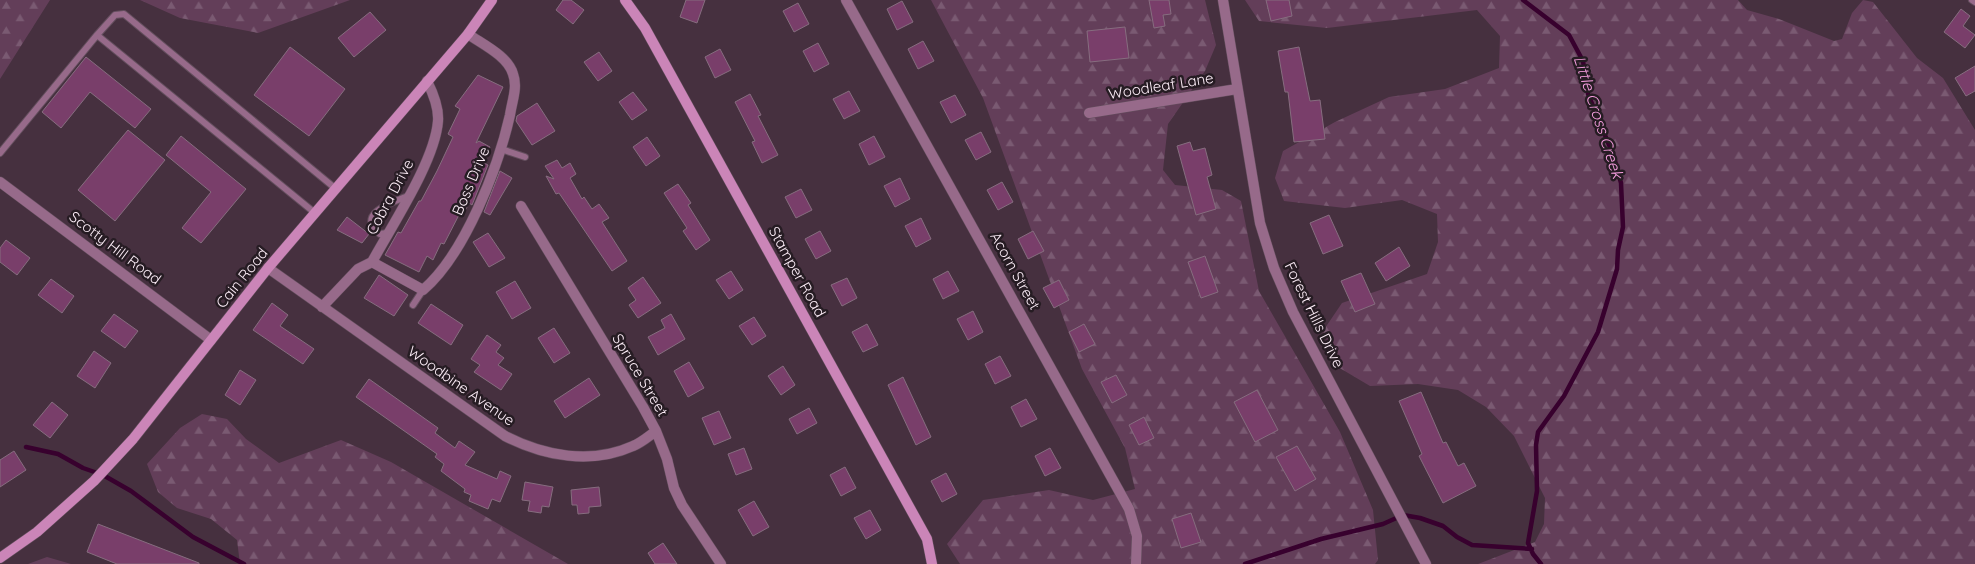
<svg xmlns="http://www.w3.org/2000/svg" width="1975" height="564" viewBox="0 0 1975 564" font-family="Quicksand,sans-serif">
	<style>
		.forest { fill: url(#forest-firs) }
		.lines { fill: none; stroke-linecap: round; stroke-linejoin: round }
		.stream { stroke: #38012e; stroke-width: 4.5 }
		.building { fill: #793e6a; stroke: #866d7f }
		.lane-casing { stroke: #634e5d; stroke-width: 8 }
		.street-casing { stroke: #634e5d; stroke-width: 11 }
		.secondary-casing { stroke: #634e5d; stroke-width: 11 }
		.lane { stroke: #976a8a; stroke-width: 6 }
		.street { stroke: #976a8a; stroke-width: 10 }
		.secondary { stroke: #cb85b8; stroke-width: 10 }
		.labels { text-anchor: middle; stroke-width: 5; stroke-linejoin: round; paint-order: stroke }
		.street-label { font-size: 15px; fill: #fdeef8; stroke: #261c23 }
		.water-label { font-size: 16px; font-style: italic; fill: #f79fe0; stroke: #261c23 }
	</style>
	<defs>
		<pattern id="forest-firs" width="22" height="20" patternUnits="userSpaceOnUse" patternTransform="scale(1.25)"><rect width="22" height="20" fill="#633e59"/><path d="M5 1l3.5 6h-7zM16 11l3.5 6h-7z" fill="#7a5a72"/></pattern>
	</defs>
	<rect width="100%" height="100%" fill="#46303f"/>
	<path class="forest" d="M0,0H50L0,79Z
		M140,0H350L258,33L180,18Z
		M931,0H1205L1216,45L1205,71L1168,124L1163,170L1175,185L1222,190L1241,201L1259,291L1340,432L1373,510L1378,560L1375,564H960L947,544L983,500L1049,490L1093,500L1135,489L1125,448L1082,369L983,98Z
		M1245,0H1738L1747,10L1779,19L1834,41L1842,39L1852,13L1863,0L1873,2L1917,58L1943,78L1975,130V564H1478L1535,542L1544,524L1545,498L1514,436L1486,407L1458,390L1418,384L1370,386L1338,367L1323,331L1342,303L1427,274L1438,242L1437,214L1402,200L1345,208L1284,201L1275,178L1283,151L1335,122L1389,97L1445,89L1499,68L1500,36L1477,10L1327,28L1259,21Z
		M202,414L227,419L246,439L279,463L341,440L391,462L568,564H240L237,540L211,519L177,508L158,492L147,464L180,428Z
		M47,557L71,564H28Z"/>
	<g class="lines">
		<path class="stream" d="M1523,0L1569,35L1583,61L1588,94L1614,157L1621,183L1623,227L1618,250L1617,269L1598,332L1564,396L1538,432L1536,445L1537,491L1528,543L1533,554L1541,564
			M26,447L58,454L83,468L103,475L131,491L193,537L244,564
			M1245,564L1321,539L1383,524L1403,515L1420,518L1443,526L1457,537L1472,545L1532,549"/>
	</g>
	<path class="building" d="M563,0H571L584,10L573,24L556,10Z
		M686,0H705L697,23L680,17Z
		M1149,0H1169L1171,14L1163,15L1165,26L1154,28Z
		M1266,0H1289L1292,16L1271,21Z
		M902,1L913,22L897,30L887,9Z
		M798,3L809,24L794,32L783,11Z
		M1961,9L1970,16L1963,26L1975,35L1965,48L1944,32Z
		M370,12L386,30L354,57L338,38Z
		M1125,27L1129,58L1090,62L1087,31Z
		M923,41L934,61L918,69L908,49Z
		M818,43L829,64L814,72L803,51Z
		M290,47L345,89L309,136L254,95Z
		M1299,47L1310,101L1320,100L1325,139L1294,142L1288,92H1285L1278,51Z
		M720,49L731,70L715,78L705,57Z
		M599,52L612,71L598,81L584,62Z
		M86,57L151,109L135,128L90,92L61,128L42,112Z
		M1975,66V91L1966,96L1955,78Z
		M478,75L503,87L476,143L479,141L490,147L482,162L488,165L472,205L469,203L465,211L462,209L444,244L441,243L433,260L427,256L419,272L385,255L398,232L401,233L419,201H421L437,171L453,137L448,134L460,109L455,106Z
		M849,91L860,111L844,119L833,99Z
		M633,92L647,110L632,120L619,102Z
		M750,94L761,115L758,116L778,155L762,163L752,142L755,141L735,102Z
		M955,95L966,115L951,123L940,102Z
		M537,103L555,131L532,145L516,121L517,116Z
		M128,130L165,160L115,221L78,190Z
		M981,132L991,152L976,160L965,140Z
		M181,136L246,189L201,243L182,228L211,192L166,155Z
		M874,136L885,157L869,165L859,144Z
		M647,137L660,156L646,166L633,147Z
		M1190,142L1193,151L1205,148L1212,175L1207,177L1216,209L1196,215L1177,146Z
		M557,160L562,168L570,163L576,174L570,178L582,199L584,197L592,209L599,204L609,218L602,222L627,261L612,271L559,193L556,194L546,176L554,179L545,166Z
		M500,171L512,178L490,215L484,212Z
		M900,178L910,199L895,207L884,186Z
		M1002,182L1013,202L998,210L987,190Z
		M678,184L691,203L688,205L710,240L696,250L683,231L687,228L664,193Z
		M801,189L812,210L796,218L785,197Z
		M1329,215L1343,246L1323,254L1310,223Z
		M347,217L369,234L362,243L337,230Z
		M921,218L931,239L916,247L905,226Z
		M820,231L831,251L816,259L805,239Z
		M1033,231L1044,251L1028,259L1018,239Z
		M488,233L505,258L489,267L473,242Z
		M6,240L30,258L17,275L0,262V248Z
		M1399,247L1410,266L1386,281L1375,263Z
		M1205,256L1218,292L1201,298L1188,262Z
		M731,271L743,290L729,299L716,280Z
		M948,271L959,291L943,299L933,279Z
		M1361,273L1375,304L1355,312L1341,281Z
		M379,275L408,295L394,316L364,298Z
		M643,277L661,303L638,318L629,305L636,300L628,288Z
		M847,278L857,298L842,306L831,285Z
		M51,279L74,296L62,313L38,295Z
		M1059,280L1069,300L1054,308L1043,288Z
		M515,281L531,308L512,319L496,292Z
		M272,303L288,315L280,326L314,349L303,364L253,330Z
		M431,304L463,325L451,345L418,323Z
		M973,311L983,332L968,340L957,319Z
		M114,314L138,331L125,348L101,331Z
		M671,314L685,339L658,355L648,337L665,328L661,320Z
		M754,317L766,336L752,345L739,326Z
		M867,324L878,345L863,352L852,332Z
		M1084,324L1095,344L1079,352L1069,332Z
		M554,328L570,353L554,363L538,338Z
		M487,335L501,345L496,352L504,358L498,365L512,374L501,390L474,372L480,365L471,359Z
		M94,351L111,363L95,388L77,376Z
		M1000,356L1011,376L995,384L985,364Z
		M689,362L704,388L688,397L674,371Z
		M783,366L795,385L781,395L768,376Z
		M240,370L256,380L240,405L225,395Z
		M1116,375L1127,395L1112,403L1101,382Z
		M903,377L931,437L916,445L888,385Z
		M589,378L600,395L565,418L554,401Z
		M369,379L438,428L435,433L455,448L459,441L475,452L465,465L497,479L500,471L511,476L500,502L492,499L488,509L469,501L471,495L464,492L465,489L441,471L444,464L435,457L437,454L356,397Z
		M1257,390L1278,430L1255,442L1234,402Z
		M1421,392L1443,443L1446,442L1458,466L1464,463L1476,486L1443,503L1419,456L1422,454L1399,401Z
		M1026,399L1037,419L1021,427L1011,407Z
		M52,402L68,415L50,438L33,425Z
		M809,408L817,423L797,434L789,419Z
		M719,411L731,438L714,445L702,418Z
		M1144,417L1154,438L1139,445L1129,425Z
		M1297,446L1316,479L1295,491L1276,457Z
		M744,448L752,469L736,475L728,454Z
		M1050,448L1061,468L1045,476L1035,456Z
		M14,451L26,470L0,487V460Z
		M845,467L856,488L841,496L830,475Z
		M946,473L957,494L942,502L931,481Z
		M525,482L553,487L549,507L542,506L541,513L528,511L530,501L522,500Z
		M599,487L601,506L589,507V513L578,514L577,505H572L571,490Z
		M754,501L769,527L753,536L738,510Z
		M870,510L881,530L866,539L854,518Z
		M1191,513L1201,542L1181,548L1172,519Z
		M98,524L199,563V564H117L87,552Z
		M663,543L677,564H655L648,553Z"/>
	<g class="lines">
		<defs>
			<path id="lane" d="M1972,0L1975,2
				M501,149L525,157
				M0,153L97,35
				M315,213L97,35L115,15L124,14L336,189
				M388,233L380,234C354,214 393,202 408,196
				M413,305L423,290"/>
			<path id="street" d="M846,0L1129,509L1137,536L1136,564
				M1223,0L1260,223L1274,268L1293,312L1426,564
				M1089,113L1237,89
				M0,182L211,340
				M521,206L643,407L656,431L667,459L674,488L682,505L721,564
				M372,262L423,290C465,254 498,168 510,115C512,101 518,87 513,74C508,56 482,44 468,34
				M268,268L505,436C544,456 591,465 633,446C641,443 649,436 656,431
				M322,307L358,269L372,262C392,225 435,161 438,121C439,107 433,93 427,81"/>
			<path id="secondary" d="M625,0L645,28L927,539L932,564
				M0,558L37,532L94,481L133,439L268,268L468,34L492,0"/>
		</defs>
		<use href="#lane" class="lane-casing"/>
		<use href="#street" class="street-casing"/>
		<use href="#secondary" class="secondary-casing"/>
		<use href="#lane" class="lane"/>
		<use href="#street" class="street"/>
		<use href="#secondary" class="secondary"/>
	</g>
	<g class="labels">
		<g class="street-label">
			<text transform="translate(1161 86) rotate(-9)" y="5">Woodleaf Lane</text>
			<text transform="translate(471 181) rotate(-67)" y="5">Boss Drive</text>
			<text transform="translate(390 197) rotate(-62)" y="5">Cobra Drive</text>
			<text transform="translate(115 248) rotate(37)" y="5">Scotty Hill Road</text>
			<text transform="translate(1015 271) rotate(61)" y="5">Acorn Street</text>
			<text transform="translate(797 272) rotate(61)" y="5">Stamper Road</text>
			<text transform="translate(242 278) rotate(-51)" y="5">Cain Road</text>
			<text transform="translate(1314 315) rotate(64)" y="5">Forest Hills Drive</text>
			<text transform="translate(640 375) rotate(59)" y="5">Spruce Street</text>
			<text transform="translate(461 386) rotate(35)" y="5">Woodbine Avenue</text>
		</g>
		<g class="water-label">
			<text transform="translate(1599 117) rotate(72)" y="6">Little Cross Creek</text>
		</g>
	</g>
</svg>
